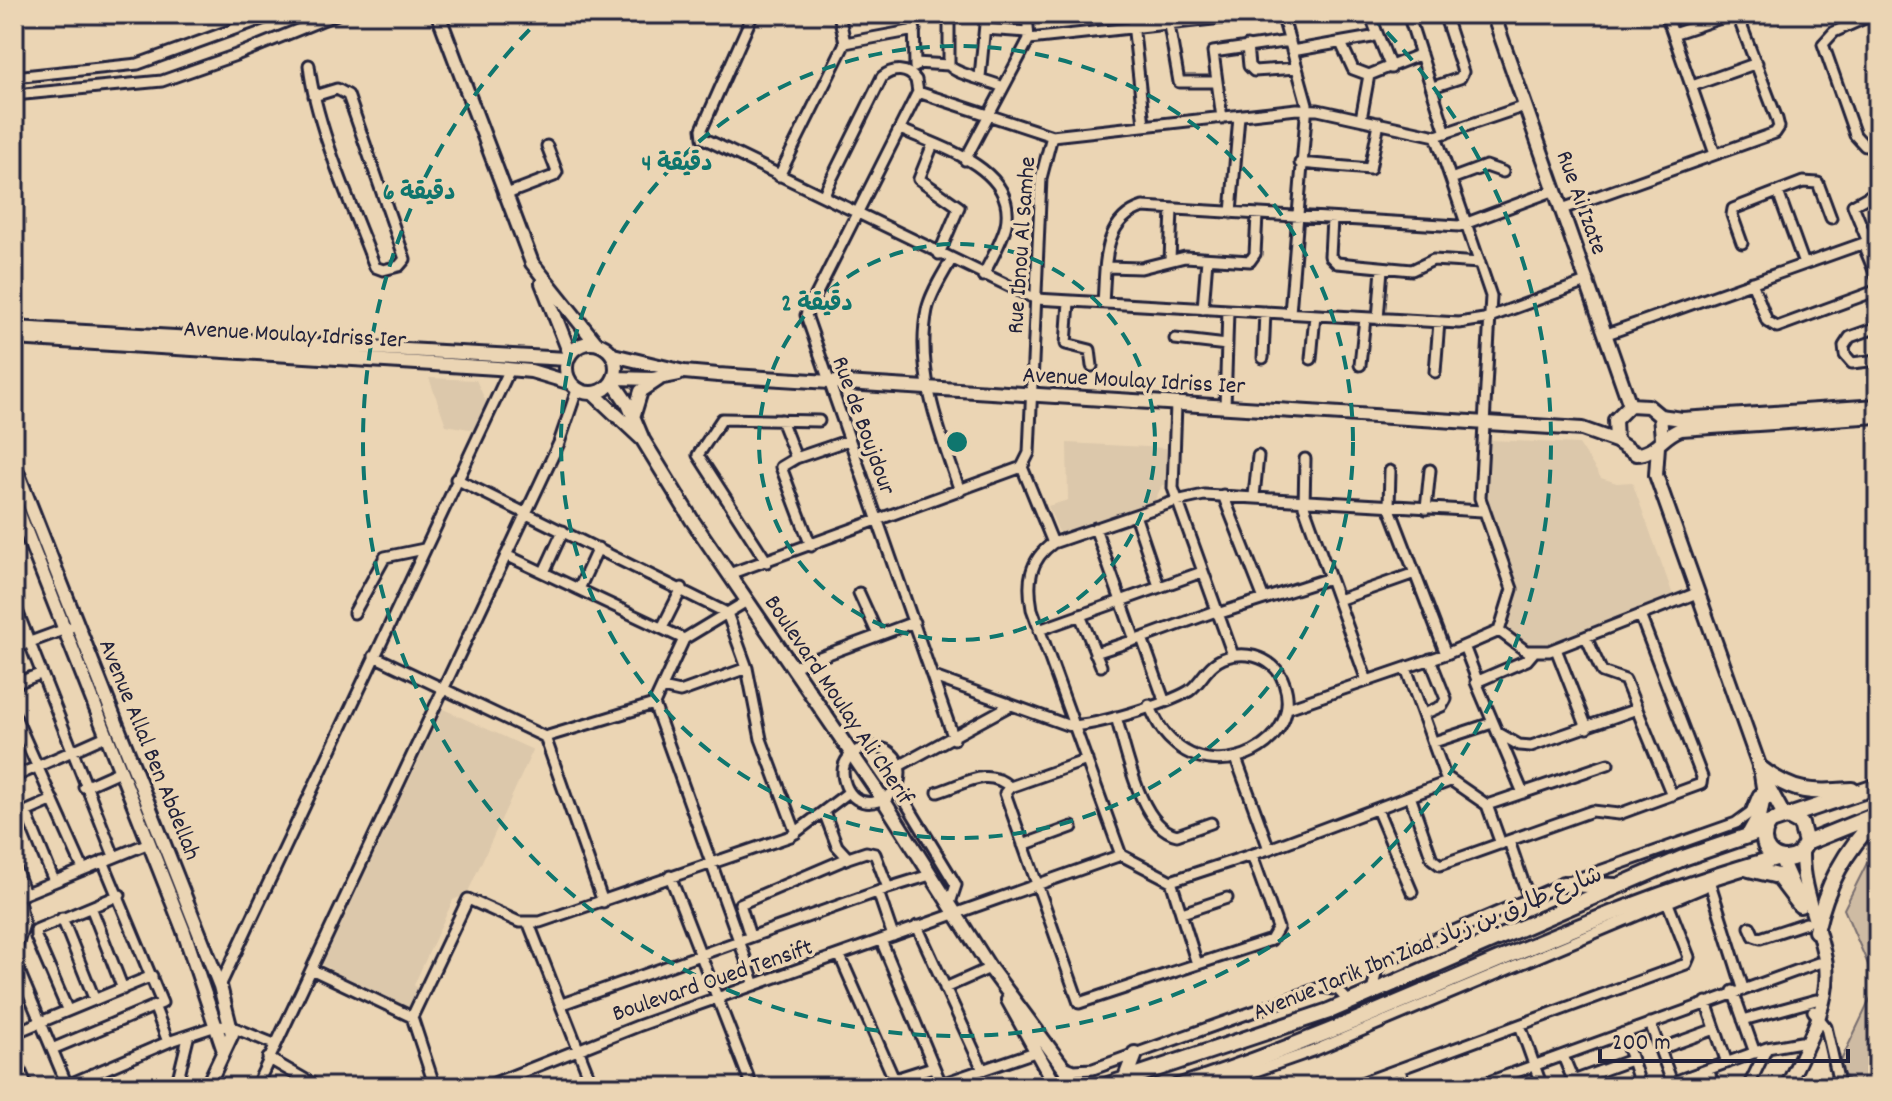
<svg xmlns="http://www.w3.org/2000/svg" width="1892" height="1101" viewBox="0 0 1892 1101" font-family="Dekko,'Playpen Sans Arabic',sans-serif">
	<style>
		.built { fill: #dcc8ab }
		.green { fill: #cebba3; stroke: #786e6f; stroke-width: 2 }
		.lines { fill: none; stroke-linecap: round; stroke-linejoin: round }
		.street-casing { stroke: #22223b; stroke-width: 15 }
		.secondary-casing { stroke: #22223b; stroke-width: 18 }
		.primary-casing { stroke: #22223b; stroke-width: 20 }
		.street { stroke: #ebd5b4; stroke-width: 9 }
		.secondary { stroke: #ebd5b4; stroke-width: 12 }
		.primary { stroke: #ebd5b4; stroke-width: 14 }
		.ring { fill: none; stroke: #0f766e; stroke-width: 4; stroke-dasharray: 14 10 }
		.labels { text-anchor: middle; stroke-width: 7; stroke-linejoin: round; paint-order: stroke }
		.street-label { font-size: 24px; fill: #22223b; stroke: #ebd5b4 }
		.centre { fill: #0f766e; stroke: #ebd5b4; stroke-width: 4 }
		.ring-label { font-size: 24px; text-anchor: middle; font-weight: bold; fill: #0f766e; stroke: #ebd5b4; stroke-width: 7; stroke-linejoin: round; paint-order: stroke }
	</style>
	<rect width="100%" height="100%" fill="#ebd5b4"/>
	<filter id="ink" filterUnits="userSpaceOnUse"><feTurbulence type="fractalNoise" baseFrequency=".0125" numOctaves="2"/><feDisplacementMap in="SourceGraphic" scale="16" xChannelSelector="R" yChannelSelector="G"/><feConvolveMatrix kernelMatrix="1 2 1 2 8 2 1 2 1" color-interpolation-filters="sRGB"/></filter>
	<g filter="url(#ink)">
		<path class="built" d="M429,378L476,380L487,404L475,430L446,425Z
			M1490,440L1579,444L1601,478L1617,483L1632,482L1673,595L1554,643L1528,644L1508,629L1516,587L1484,506Z
			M1067,443L1166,448V485H1162L1153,505L1066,537L1060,535L1048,506L1068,500Z
			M443,709L533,750L467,894L453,900L414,985L421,991L412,1010L322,965Z"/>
		<path class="green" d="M1878,841V1087H1853L1838,1067L1877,985L1844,909Z"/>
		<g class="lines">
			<defs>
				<path id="street" d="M753,14L702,129L703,138L1036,299L1459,323L1484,319L1589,281
					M839,14L845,43
					M914,14L915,67
					M1132,14L1144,125
					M1282,14L1307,104L1290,313
					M1408,14L1446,133
					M1666,14L1715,154
					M1874,14L1834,32L1823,44L1855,135L1865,146L1878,144
					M1169,25L1179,82H1216
					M985,29L1028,32
					M1377,33L1391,68
					M1673,34L1733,14
					M1029,39L1259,14
					M1341,43L1353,69L1369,75L1361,119
					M1247,46L1249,66L1254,71L1297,68
					M1292,51L1372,37L1377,33L1370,14
					M915,63L949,65C956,75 989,80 1003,87
					M309,65C315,124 353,209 375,267L383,270L399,266L405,259L348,95L337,89L314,96
					M949,65V14
					M1369,75L1421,54
					M14,77L138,64L276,14
					M980,77L986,14
					M1692,86L1757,63
					M1433,87L1460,78L1463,72L1444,14
					M918,92L806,315L954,739
					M918,92L1052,136L1297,109L1318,110L1436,136L1525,106
					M14,95L162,81L236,55L337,14
					M1222,118L1213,52L1290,41
					M900,129C939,147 1018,168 1006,225C1002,242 991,259 983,276
					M1436,136L1491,296L1480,498L1512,589L1499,631L1526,651H1549L1697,593
					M933,144L919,179L959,207L939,254
					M965,160L1029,39L1027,14
					M1300,163L1370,169L1379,123
					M779,176L845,43L915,30
					M1451,179L1486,166L1503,172
					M1778,192L1804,264
					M504,195L554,176L557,172L547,146
					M823,196L882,77C893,68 908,68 916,80L918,92
					M1562,209L1775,133L1779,127L1777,119L1737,14
					M1231,213L1239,116
					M1332,219L1330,256L1337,263L1412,270L1433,260L1480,263
					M1868,242L1853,205L1878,191
					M1742,243L1732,215L1733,209L1803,182L1818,183L1831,218
					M1863,244L1878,280
					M951,260C943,275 931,292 927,310C915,371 940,434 960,491
					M1170,260L1172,209
					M1106,267L1141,268L1185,257L1250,261L1255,254L1257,215
					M1752,282L1767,321L1777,327L1878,290
					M1069,302L1066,344L1090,350L1092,366
					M1103,303C1106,268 1101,220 1143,207L1459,226L1555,190
					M1203,309L1207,259
					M1378,319L1382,269
					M1878,327L1850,337L1844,346L1845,355L1852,363L1878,360
					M1607,334L1878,238
					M1175,339L1227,345
					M1263,358L1265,312
					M1311,359L1315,315
					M1360,365L1365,318
					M1435,372L1439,322
					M1176,404L1173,488L1233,655
					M1225,407L1228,310
					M781,420L796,458
					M1305,459L1304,506L1367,681
					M1022,467L1053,543
					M1390,471L1389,506L1446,654
					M456,479L727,613L747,668L761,739L796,833
					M1223,495L1264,599
					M1254,496L1258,456
					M1426,509L1430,470
					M1135,515L1159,586
					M1095,528L1135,640L1142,638L1164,700
					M811,546L781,467L796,458L849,440
					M506,555L684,639
					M767,562L698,455L722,419L819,421
					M544,572L563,531
					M729,574L1022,467L1029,453L1041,178L1052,136
					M579,589L598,548
					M859,593L878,635
					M1338,600L1415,573
					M14,603L114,856
					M354,613L385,557L424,549
					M1217,614L1330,578
					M1080,615L1101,666
					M662,628L682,588
					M1039,630L1202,572
					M1586,637L1602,672L1625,680L1672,795
					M1142,638L1216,611
					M1464,646L1477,680
					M14,648L71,627
					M1556,649L1587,728
					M1095,653L1135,640
					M374,656L545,737L654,704L684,639L747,601
					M793,667L914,622
					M1406,668L1445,776L1487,805
					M934,677L1067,725C1088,729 1169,703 1189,691C1199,684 1204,672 1214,664C1237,646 1275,655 1284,683C1305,743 1218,786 1172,741C1161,731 1155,718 1149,705
					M14,684L40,674
					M662,688L680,692L747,668
					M654,704L755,985
					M1288,708L1446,654L1499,631
					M14,714L83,869
					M1424,714L1442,706L1446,699L1430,659
					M1116,717C1126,749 1140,828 1177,835L1211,823
					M1498,733L1519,745L1531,746L1637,709
					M545,737L603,902
					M1434,742L1492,723
					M1087,760L1010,787L1005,793L1079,1003L1271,940L1278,928L1252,855
					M1237,761L1269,849
					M899,766L1011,705
					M14,777L106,736
					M84,787L120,771
					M897,788C884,805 856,810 846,786C826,737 917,731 897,788L956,885L950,903
					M938,792C963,785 987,766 1010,787
					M1523,793L1476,682L1527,660L1533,653
					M1410,796L1432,859L1440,865L1592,811L1619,814L1701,784L1702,777L1640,615
					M1377,809L1412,892
					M26,812L54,881
					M14,817L53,800
					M1509,841L1529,899
					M1501,844L1487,805L1608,764
					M1023,845L1072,827
					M14,865L25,893
					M670,876L752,1087
					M1708,877L1743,988
					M1171,881L1269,849L1450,781
					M888,888L930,875
					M878,892L893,936
					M14,898L149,843
					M91,907L123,989
					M1182,913L1227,898
					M62,918L94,998
					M529,924L593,1087
					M917,926L983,1070
					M1750,927L1754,936L1760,938L1806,923
					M750,936L740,904L848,858
					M881,940L941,1084
					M14,955L24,924L18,896
					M840,956L893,1077L898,1078L933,1067
					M14,959L67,1085
					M1197,964L1171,881L1121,855L1032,609C1027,582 1029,560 1053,543L1176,501L1204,495L1482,511
					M313,970L412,1017
					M220,986L510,369
					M945,988L990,968
					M1733,991L1755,1053
					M1372,992L1377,969L1384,961L1563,884L1736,823L1751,812L1758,795
					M1706,1002L1727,1063
					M562,1004L888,888L875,854L866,852L848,858L837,846L824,812
					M155,1008L168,1042
					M67,1009L36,937V930L120,895
					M1813,1011L1826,1027L1838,1079L1836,1087
					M1743,1020L1816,1000
					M1650,1023L1672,1082
					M1520,1025L1542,1087
					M14,1033L152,976
					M1623,1033L1641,1087
					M52,1049L162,1003L103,861
					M1660,1049L1715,1029
					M14,1056L27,1087
					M1563,1056L1576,1087
					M268,1058L318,1087
					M1061,1065L1074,1070L1093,1069L1322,987L1338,990L1349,1002
					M1400,1070L1405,1087
					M1708,1070L1715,1087
					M92,1074L97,1087
					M1573,1081L1631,1060
					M63,1087L168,1042L216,1026L232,1027L274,1044
					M176,1087L188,1038
					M256,1087L559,443L577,390
					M435,1087L412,1017L468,899L519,922H540L791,836L849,792
					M484,1087L638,1026L1121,855
					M932,1087L1035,1052
					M1210,1087L1313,1051L1704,887
					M1350,1087L1686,964L1689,957L1667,901
					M1475,1087L1818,963
					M1660,1087L1767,1048
					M1748,1087L1767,1048L1801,1042"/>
				<path id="secondary" d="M438,14L532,263L596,343
					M1493,14L1630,405
					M542,283L570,354
					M14,328L567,359
					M14,338L497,368L531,371L571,383
					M566 368a25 25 0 1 1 50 0a25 25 0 1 1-50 0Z
					M613,355L684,372L718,375L1582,429L1616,441
					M615,378L653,379L679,374
					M613,382L628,404L643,440L692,520L884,801L990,968L1076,1084
					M594,394L641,438
					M634,414L641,391L659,379
					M1660,416L1682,419L1878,406
					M1662,438L1660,416L1648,406L1630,405L1615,420L1616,441L1636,454C1656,454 1662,435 1681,429L1878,416
					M1658,446L1656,475L1760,768L1765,800
					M14,464L220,986L232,1034L207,1087
					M14,501L183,929L224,1051
					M1766,782L1785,817
					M1781,859L1799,900
					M1008,1000L1056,1087
					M1787,1087C1803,1051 1831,1006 1826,965C1820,925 1801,892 1802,851"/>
				<path id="primary" d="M1760,768C1794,794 1811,793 1852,790
					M1788,817L1801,824L1806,843L1799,855C1775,869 1752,843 1771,822L1878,786
					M1749,835L1759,817L1764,791
					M1806,843L1878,814
					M1749,869L1778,876L1800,905
					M1563,884L1616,886
					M1816,931C1826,886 1845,850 1878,817
					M1125,1080L1135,1054
					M1047,1087L1051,1079
					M1069,1087L1082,1084L1092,1087
					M1102,1087L1329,1011L1683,858L1765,830
					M1177,1087C1381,1022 1570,915 1776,858"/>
			</defs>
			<use href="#street" class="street-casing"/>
			<use href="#secondary" class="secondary-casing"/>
			<use href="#primary" class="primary-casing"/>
			<use href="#street" class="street"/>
			<use href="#secondary" class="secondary"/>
			<use href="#primary" class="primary"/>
		</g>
	</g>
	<g class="ring">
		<circle cx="957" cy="442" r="198"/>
		<circle cx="957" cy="442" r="396"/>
		<path d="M1370 15A594 594 0 1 1 544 15"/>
	</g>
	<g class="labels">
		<g class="street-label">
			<text transform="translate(1583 202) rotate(70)" y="8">Rue Ai Izate</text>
			<text transform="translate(1020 245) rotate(-86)" y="8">Rue Ibnou Al Samhe</text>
			<text transform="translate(295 333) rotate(3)" y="8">Avenue Moulay Idriss Ier</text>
			<text transform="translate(1134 379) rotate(3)" y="8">Avenue Moulay Idriss Ier</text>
			<text transform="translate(865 425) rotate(70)" y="8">Rue de Boujdour</text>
			<text transform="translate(840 699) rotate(56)" y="8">Boulevard Moulay Ali Cherif</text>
			<text transform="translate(151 749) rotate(68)" y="8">Avenue Allal Ben Abdellah</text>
			<text transform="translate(1427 942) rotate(-22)" y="8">Avenue Tarik Ibn Ziad شارع طارق بن زياد</text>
			<text transform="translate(712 979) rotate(-19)" y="8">Boulevard Oued Tensift</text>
		</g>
	</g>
	<circle cx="957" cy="442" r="12" class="centre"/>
	<g class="ring-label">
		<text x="677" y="170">4 دقيقة</text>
		<text x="419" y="199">6 دقيقة</text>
		<text x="817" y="310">2 دقيقة</text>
	</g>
	<rect width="1892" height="1101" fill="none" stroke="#ebd5b4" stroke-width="48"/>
	<rect x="24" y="24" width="1844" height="1053" fill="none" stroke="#22223b" stroke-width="3" filter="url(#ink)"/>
	<path d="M1600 1049v12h248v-12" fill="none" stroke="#22223b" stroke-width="4"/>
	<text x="1612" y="1049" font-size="24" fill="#22223b" stroke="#ebd5b4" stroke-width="6" paint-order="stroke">200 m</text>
</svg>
